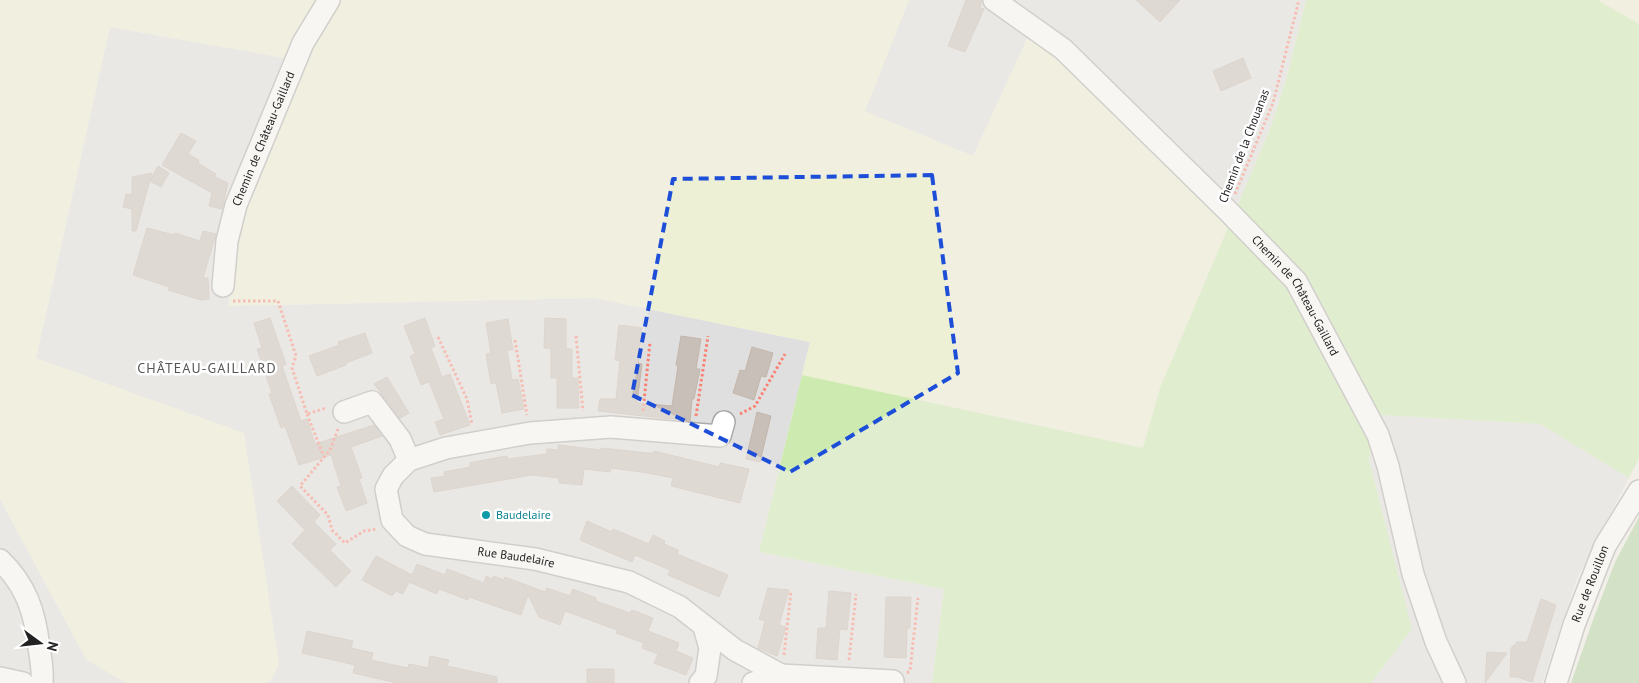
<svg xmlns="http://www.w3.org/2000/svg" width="1639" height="683" viewBox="0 0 1639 683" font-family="'PT Sans',sans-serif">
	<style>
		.residential { fill: #e0dfdf }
		.farmland { fill: #eef0d5 }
		.grass { fill: #cdebb0 }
		.forest { fill: #add19e }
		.building { fill: #c7bfb8; stroke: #c4b6ab }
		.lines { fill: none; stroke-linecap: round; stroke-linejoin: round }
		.minor-casing { stroke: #a9a9a9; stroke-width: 24 }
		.path { stroke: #fa8072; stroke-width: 3; stroke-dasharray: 2.5 2.5; stroke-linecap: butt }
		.minor { stroke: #fff; stroke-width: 21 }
		.marked { fill: none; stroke: #1d4ed8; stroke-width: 4; stroke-dasharray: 10 6; stroke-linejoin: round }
		.culture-dot { fill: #0f9aa8; stroke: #fff; stroke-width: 2 }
		.labels { text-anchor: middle; stroke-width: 5; stroke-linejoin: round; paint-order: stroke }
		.street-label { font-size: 12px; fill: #222; stroke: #fff }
		.culture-label { font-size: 12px; fill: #0d838f; stroke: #fff; text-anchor: start }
		.neighbourhood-label { font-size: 14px; letter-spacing: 1px; fill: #555; stroke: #fff }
	</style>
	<rect width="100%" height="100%" fill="#f2efe9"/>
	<path class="residential" d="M909,0H1306L1287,76L1272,124L1232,219L1030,33L973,156L864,111Z
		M110,27L302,61L228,306L594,298L810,342L759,552L944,589L932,682L933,683H265L271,681L36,358Z
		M1380,415L1541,424L1629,478L1577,578L1542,683H1371L1411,629L1369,460Z
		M0,499L86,659L126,683H0Z"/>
	<path class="farmland" d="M0,0H909L865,111L973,156L1030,32L1232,219L1160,388L1143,448L802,375L810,342L594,298L228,306L240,216L301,61L110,27L36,358L244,433L279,664L271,681L265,683H126L86,659L0,499Z
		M1598,0H1639V24Z"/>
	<path class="grass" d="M1306,0H1598L1639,24V458L1629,478L1540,424L1380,415L1369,460L1412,629L1371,683H933L932,682L944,589L759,552L802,375L1143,448L1160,388L1272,124L1287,76Z"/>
	<path class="forest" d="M1639,517V683H1571L1593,620L1615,562Z"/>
	<path class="building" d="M966,0H982L980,8L984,9L965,52L948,46Z
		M1136,0H1180L1160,22Z
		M1243,58L1251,78L1221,91L1213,71Z
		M181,133L196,141L188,154L199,160L198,163L216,174L215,177L228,183L222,209L209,206L212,193L162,165Z
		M158,166L169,173L161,187L150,181Z
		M152,173L136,231H132V209L123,207L126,194L132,195V177Z
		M147,228L174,235L175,233L200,241L203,231L216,234L203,278H208L209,299L201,300L168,290L169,287L133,275Z
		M270,318L286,364L282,366L301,421L307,419L315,444L374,425L382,436L351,447L362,478L359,479L367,503L346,511L337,487L341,486L331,455L299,465L285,426L281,428L269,394L272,393L257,349L262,348L254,323Z
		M425,318L435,346L431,348L442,377L450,374L470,425L440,435L435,422L444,419L429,382L421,385L410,356L415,354L404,326Z
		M545,318L566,319V349H572V378H578L579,408H557V378H551V348H544Z
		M508,319L513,350H507L512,380L518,379L524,409L502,413L496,383L491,384L486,354L491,353L486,323Z
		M619,325L642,328L638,363L642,364L637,403L672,406L678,366L676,365L681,336L701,339L696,369H700L694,399H692L690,421L598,411L600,399H616L620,361L615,360Z
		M365,333L372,353L346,363V365L317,376L309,356L339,345L338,342Z
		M752,347L773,353L766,377L761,376L754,400L733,393L740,370L745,371Z
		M387,377L409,413L400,418L374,384Z
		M757,412L771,416L760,462L746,459Z
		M558,445L601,450V448L648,453H654V451L719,467L720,463L749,469L740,503L671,486L673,478L642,472L611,468L610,472L584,469L582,485L559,483V478L532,475L434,492L431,478L445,476L444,472L470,467V463L484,460L507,456V459L547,454V449L558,450Z
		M292,486L320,515L314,522L336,544L330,550L351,571L336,587L292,544L305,530L277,501Z
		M587,521L612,532L613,529L649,544L653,535L665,541L664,544L678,550L677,554L728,575L719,597L668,575L670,570L635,555L632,562L580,540Z
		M376,556L412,575L417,564L445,575L447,569L484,583L486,576L492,579L494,576L504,580L505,577L545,592L547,588L570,596L573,589L596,598V601L630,613L632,610L653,618L648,631L679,643L676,651L693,658L686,675L654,663L658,654L642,648L644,643L616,633L617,630L565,611L560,625L539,617L528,595L521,615L469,597L468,600L439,589L437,594L409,582L403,594L396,591L392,596L362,580Z
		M768,588L789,590L779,625L786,627L777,656L758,648L765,621L759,619Z
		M829,591L851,593L847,630L840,629L837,660L816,658L818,628H826Z
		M886,597H911L910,628H907L906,658L884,657Z
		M1541,599L1556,605L1532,682L1517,677H1510L1511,648L1517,642H1527Z
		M307,631L353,641L351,648L373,653L371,660L408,668L409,664L428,668L430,656L449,660L447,666L497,677V683H397L353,673L355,665L302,653Z
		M1487,652L1507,653L1485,683Z
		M587,669H614V683H587Z"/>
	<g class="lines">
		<defs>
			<g id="minor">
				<path id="s1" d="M994,0L1063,49L1228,211L1296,281L1378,435L1388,466L1413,574L1436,642L1455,683"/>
				<path id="s2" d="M223,286L227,241L236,205L303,43L329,0"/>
				<path d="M344,412L372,402L400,439L409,460"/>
				<path id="s3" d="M724,422L720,436L611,427L530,433L446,448L409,460L393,476L386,489L392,520L407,536L425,544L535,559L629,582L680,607L735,650L781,675"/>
				<path d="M0,560C26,585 35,612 39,648C41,659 43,671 42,683"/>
				<path d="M0,678L23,683"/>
				<path d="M700,683L706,676L710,648L704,627"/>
				<path d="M753,683L781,675L893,681V683"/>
				<path id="s4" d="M1556,683L1574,625L1605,546L1639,491"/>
			</g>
		</defs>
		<use href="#minor" class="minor-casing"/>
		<path class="path" d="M1235,194L1273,103L1299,0
			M233,301H278L296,356L292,368L307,414L326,408
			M576,336L583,411
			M438,337L467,399L472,425
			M515,340L527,415
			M643,411L650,342
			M307,414L324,457
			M740,414L755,406L785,354
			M696,416L708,336
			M338,429L330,450L300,486L328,515L332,530L345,543L364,531L377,529
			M784,655L791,591
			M849,660L856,594
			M907,673L910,671L918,598"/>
		<use href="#minor" class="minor"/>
	</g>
	<path d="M0 0H1639V683H0ZM932,175L958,373L790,472L632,395L673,179Z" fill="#f2efe9" fill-opacity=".55" fill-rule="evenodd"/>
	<path class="marked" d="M932,175L958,373L790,472L632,395L673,179Z"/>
	<circle class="culture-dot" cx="486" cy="515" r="5"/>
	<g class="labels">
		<g class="street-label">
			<text dy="4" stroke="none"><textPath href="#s2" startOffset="154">Chemin de Château-Gaillard</textPath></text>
			<text transform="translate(1244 146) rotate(-69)" y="4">Chemin de la Chouanas</text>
			<text dy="4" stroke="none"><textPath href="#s1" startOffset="425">Chemin de Château-Gaillard</textPath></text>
			<text dy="4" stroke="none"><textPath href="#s3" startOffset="532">Rue Baudelaire</textPath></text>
			<text dy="4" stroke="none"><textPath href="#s4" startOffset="105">Rue de Rouillon</textPath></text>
		</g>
		<g class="culture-label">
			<text x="496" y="519">Baudelaire</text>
		</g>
		<g class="neighbourhood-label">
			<text x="207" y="373">CHÂTEAU-GAILLARD</text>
		</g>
	</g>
	<g transform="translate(40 643) rotate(105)" stroke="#ffffff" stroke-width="4" paint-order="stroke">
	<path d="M0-4L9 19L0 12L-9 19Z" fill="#222222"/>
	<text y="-8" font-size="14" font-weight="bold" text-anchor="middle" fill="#222222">N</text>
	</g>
</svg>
